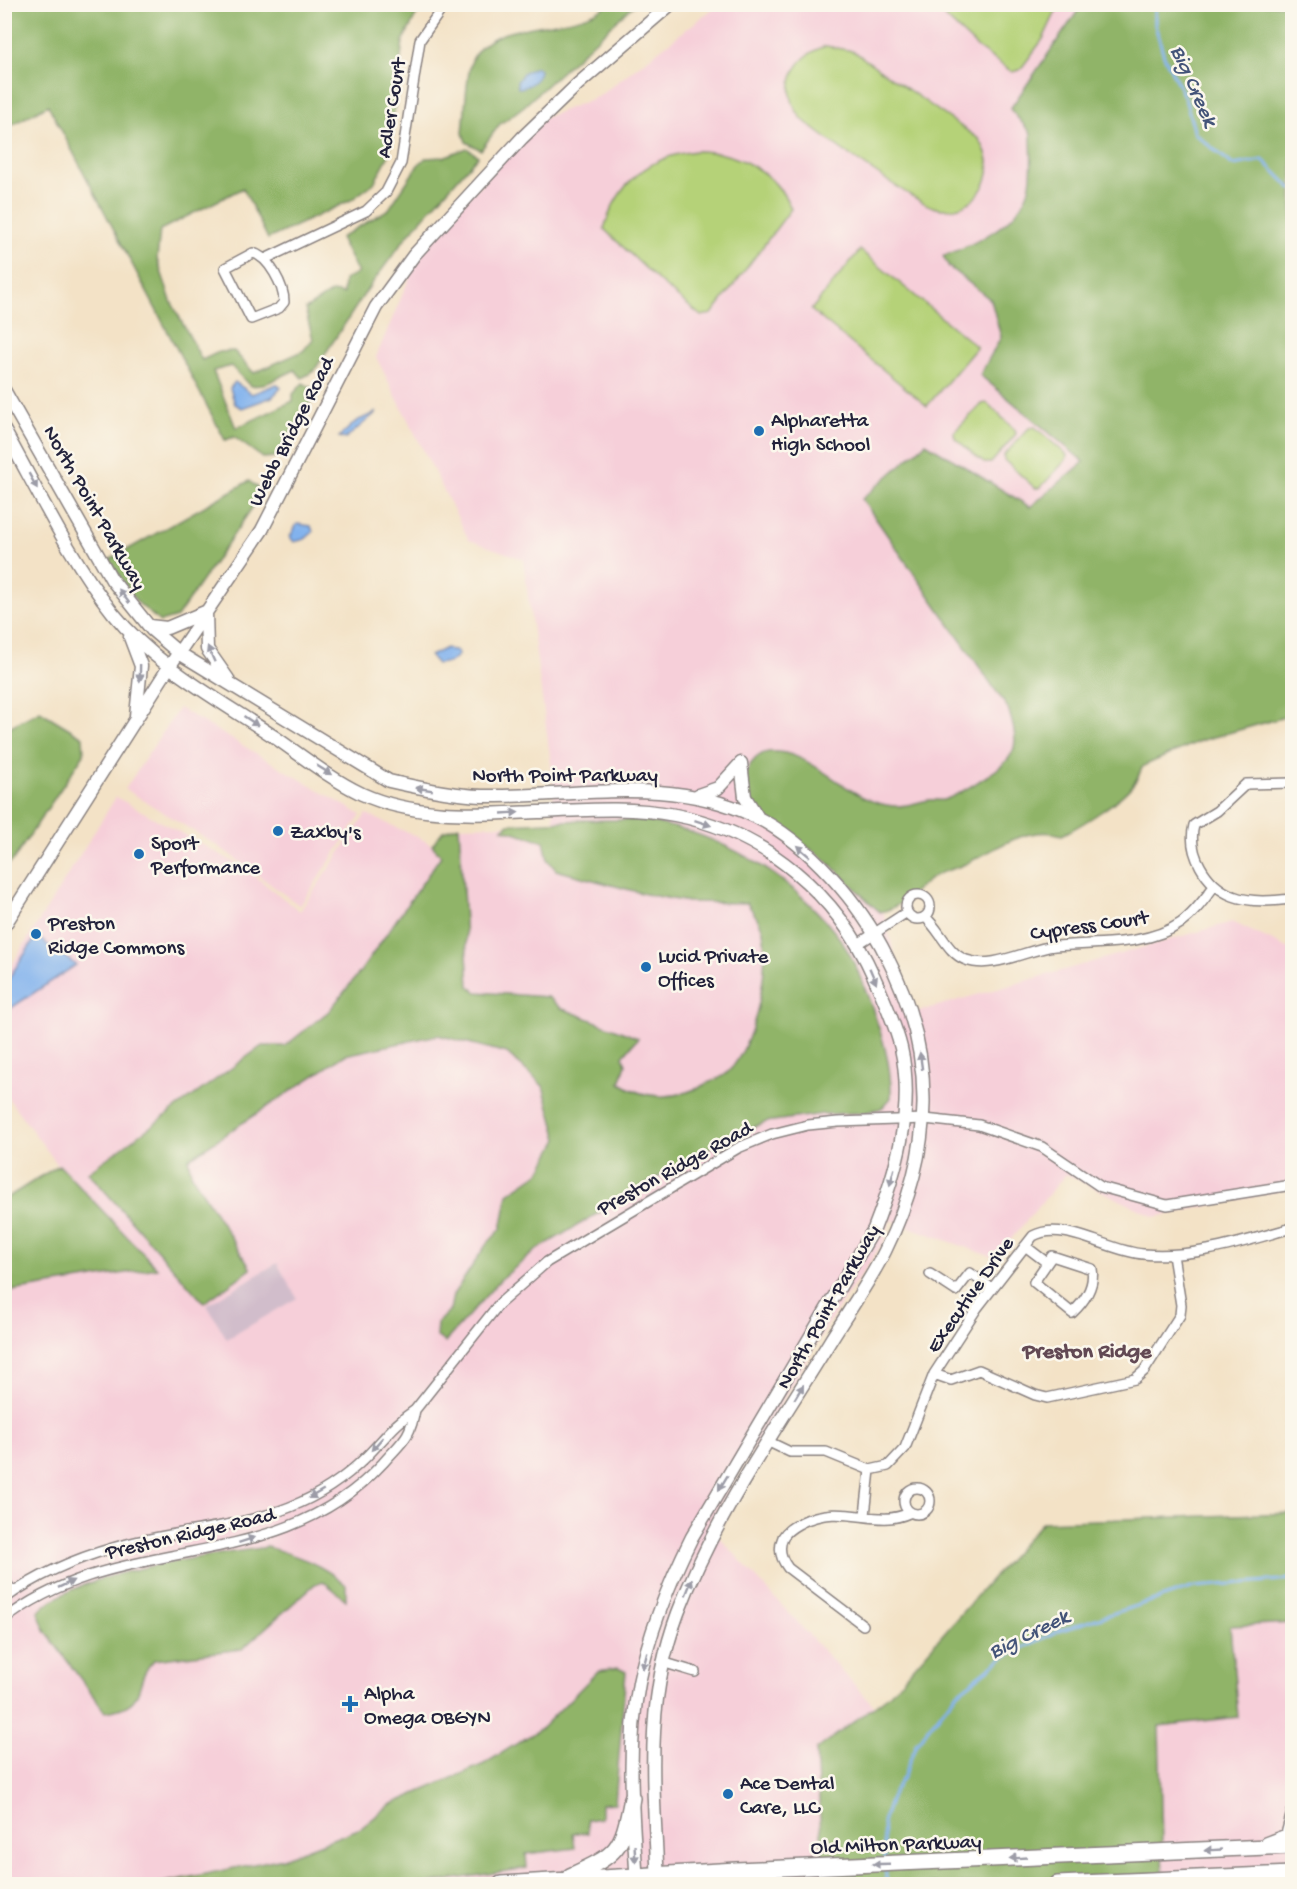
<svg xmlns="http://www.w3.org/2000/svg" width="1297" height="1889" viewBox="0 0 1297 1889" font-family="'Gochi Hand',sans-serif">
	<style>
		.built { fill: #f6cfd9 }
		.industrial { fill: #d1bdcb }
		.green { fill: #b5d278; stroke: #6c7a5a; stroke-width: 1.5 }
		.forest { fill: #90b468; stroke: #596b52; stroke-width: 1.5 }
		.water { fill: #82b2ed; stroke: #526a94; stroke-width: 1.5 }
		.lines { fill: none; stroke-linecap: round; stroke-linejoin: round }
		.stream { stroke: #82b2ed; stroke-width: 3 }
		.minor-casing { stroke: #8a8280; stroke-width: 12 }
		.tertiary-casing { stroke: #8a8280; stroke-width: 15 }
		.trunk-casing { stroke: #8a8280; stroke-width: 18 }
		.minor { stroke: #fff; stroke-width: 9 }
		.tertiary { stroke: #fff; stroke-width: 12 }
		.trunk { stroke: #fff; stroke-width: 15 }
		.oneway { fill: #9c9ca7 }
		.poi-dot { fill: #1f6fb2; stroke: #fbf7ec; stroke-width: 2 }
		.labels { text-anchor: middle; stroke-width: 5; stroke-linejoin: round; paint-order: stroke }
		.street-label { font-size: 21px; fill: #22223b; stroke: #fbf7ec }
		.poi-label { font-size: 21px; fill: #22223b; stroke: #fbf7ec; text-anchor: start }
		.water-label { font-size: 22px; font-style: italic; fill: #445479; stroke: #fbf7ec }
		.neighbourhood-label { font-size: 22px; font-weight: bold; fill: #624954; stroke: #fbf7ec }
	</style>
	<rect width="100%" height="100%" fill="#fbf7ec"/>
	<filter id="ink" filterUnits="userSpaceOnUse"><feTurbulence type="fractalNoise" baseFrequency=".0167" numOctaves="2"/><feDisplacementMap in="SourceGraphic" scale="12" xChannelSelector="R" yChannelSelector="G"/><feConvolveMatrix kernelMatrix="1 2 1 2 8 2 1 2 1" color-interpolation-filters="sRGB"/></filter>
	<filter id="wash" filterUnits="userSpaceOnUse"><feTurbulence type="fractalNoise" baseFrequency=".008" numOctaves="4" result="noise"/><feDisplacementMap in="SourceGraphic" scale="24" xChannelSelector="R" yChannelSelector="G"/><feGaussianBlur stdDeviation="1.35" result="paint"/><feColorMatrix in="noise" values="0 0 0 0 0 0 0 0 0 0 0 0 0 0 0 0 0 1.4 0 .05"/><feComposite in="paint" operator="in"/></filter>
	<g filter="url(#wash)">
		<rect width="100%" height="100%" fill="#f3e2c6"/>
		<path class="built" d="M718,5H1110L1130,506L1122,669L882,907L901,980L913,1013L1232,922L1292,950V1188L1155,1217L1066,1174L995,1258L890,1220L885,1240L835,1313L708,1525L875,1707L816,1750L824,1884H5V1199L58,1165L5,1094V976L116,797L241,866L300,911L366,814L420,838L432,845L441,855L360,972L329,1011L285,1046H262L88,1171L192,1176L188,1159L345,1055L438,1035L506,1053L543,1086L558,1139L540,1172L508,1194L501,1229L486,1245L453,1295L450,1310L437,1324L445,1342L500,1280L538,1249L653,1181L616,1099L626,1064L623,1056L637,1038L561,1008L548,997L477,992L469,986L459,826L554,824L553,778L523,559L469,540L376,357L423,246L542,119L599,96Z
			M179,708L361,815L300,906L218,846L125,789Z
			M1292,1623V1884L1285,1882L1163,1884L1159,1726L1238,1717L1230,1626Z"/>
		<path class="industrial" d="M277,1263L297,1298L227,1339L207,1305Z"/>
		<path class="green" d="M949,5V4L1059,5L1043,39L1020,70L1012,72L978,48L944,16Z
			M826,46L853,51L979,139C989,154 992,171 983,187C974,204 955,212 936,208C919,205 818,134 802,119C779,91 792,56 826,46Z
			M696,151C735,151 776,171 791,209L712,314L701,316L661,283L604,229C617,183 649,156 696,151Z
			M860,250L977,347L927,406L811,310Z
			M987,403L1015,430L1016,434L991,463H984L955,438L954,432L982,404Z
			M1035,427L1067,455L1066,460L1040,488H1035L1004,460V455L1029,428Z"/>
		<path class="forest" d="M5,4H416L420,8L403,41L389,155L374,183L351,200L268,239L243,188L160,230L157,259L171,301L202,360L219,352L234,351L254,373L303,351L313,339L305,309L332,292L343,294L344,280L358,273L340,238L389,209L418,165L426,158L443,157L467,148L478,156L407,236L367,290L314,371L302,378L295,370L263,385L250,386L231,366L213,371L236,428L293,401V394L303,383L312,388L307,398L311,402L276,457L263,458L234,437L225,440L48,105L5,129Z
			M607,5H634L523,107L499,125L481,150L466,142L463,133C465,116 466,74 472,60C493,15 571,34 607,5Z
			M1082,5H1292V715L1200,741L1143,766C1140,771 1138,779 1134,783C1121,801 1082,825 1062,835C1026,824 994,851 963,865C953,870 941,871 933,877C914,890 902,908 880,912C860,895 844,875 824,859C801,840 766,825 749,800C740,787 745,769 755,759C764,750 774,751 785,753C825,763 852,803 894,806C906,807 917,802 929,800C934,799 939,801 943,800C958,796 974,784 987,776C1020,756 1019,743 1008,708L862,499L926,443L1030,507L1084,462L980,375L1001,337L991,300L949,267L943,256C975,244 1024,222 1030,184C1033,168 1031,149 1031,133L1010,109Z
			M249,481L263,492L177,617L160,622L136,601L109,560Z
			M40,711L83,737L84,754L12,862L5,866V729Z
			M585,820C605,821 626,818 645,821C720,833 791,875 837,935C853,955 862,981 871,1005C882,1035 892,1065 891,1098L882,1108L863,1113L823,1114L766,1122L735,1135L687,1160L538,1249L500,1280L445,1342L436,1336L437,1323L450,1310L453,1295L486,1245L501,1229L508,1194L540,1172L558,1139L543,1086L507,1053L438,1035L345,1055L188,1159L192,1176L251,1269L204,1303L88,1172L262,1046H285L329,1011L360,972L441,856L432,845L443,831L459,826L469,986L477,992L548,997L561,1008L638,1038L623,1056L626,1064L620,1083C649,1102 680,1099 710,1082C715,1080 722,1077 726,1074C755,1047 770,969 763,931C761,922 752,911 747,903L688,902L645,894L556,870L548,860L544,841L503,829L509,824Z
			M59,1165L157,1268L5,1292V1199Z
			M1292,1513V1623L1230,1626L1238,1717L1159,1726L1163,1884H824L816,1750L889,1695L1042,1522Z
			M268,1547C297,1556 323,1564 346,1585V1600L323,1581L315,1584L242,1649L154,1660C130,1684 152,1705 105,1712L45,1631L38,1612C76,1571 211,1555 268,1547Z
			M618,1668L626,1672L615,1803L601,1804V1818L587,1820L588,1833H573L575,1848L526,1854L527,1868L423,1884H157L283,1858L361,1828L390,1805L484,1764L542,1728L598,1671Z"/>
		<path class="water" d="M536,67L540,70C539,80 528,88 518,88L517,82L523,73Z
			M235,382L252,394L277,384L281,388L272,397L242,408L235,404L230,388Z
			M377,412L345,439L339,437L357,421Z
			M297,524L311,526L313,532L305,539L294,542L290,537Z
			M446,648L457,652L458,655L450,662L437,664L430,656Z
			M40,939L76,965L5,1012V984L34,940Z"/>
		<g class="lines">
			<path class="stream" d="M1155,4V25L1164,56L1185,98L1195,134L1233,165L1263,160L1292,189
				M885,1858L883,1822L892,1795L904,1776L916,1744L955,1695L1005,1656L1059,1631L1194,1587L1292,1579
				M885,1867L887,1884"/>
		</g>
	</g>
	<g filter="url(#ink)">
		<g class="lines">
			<defs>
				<path id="minor" d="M253,253C269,257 284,286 284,302L279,308L251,319L225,268Z
					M265,259L366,211L386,192L401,163L420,40L445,4
					M1292,783L1246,784L1217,811L1194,825C1187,852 1205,885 1233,896C1251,903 1273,901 1292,899
					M906 907a12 12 0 1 1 24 0a12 12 0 1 1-24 0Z
					M925,917C940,929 947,953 966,960C994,970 1027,949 1055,946C1096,942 1146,947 1181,923C1195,913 1205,898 1215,885
					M858,944L907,912
					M1025,1246L1046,1262
					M1052,1256L1092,1269C1095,1286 1084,1302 1072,1313L1034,1282Z
					M930,1274L956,1291L970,1273L991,1288
					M934,1374L951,1380L979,1370L1035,1395L1047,1398L1135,1379L1144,1371L1180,1315L1181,1305L1173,1255
					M769,1442L790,1452H826L870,1470L888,1466L905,1448L934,1374L977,1308L1033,1236C1063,1219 1110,1252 1143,1254C1193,1259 1245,1241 1292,1228
					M904 1501a13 13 0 1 1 26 0a13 13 0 1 1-26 0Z
					M865,1515L870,1470
					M4,1580L13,1592
					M4,1599C37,1575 77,1558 116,1547C173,1530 232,1530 290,1507C318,1496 345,1478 366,1457C383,1440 395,1423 415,1410L499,1304L547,1262L738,1148L772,1134L808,1125L838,1122L925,1119L979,1125L1042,1147L1101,1187L1167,1205L1292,1185
					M4,1620C119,1529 277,1579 383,1463C402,1441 410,1439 415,1410
					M863,1625L788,1568C781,1559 778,1548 783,1537C787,1530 793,1527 800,1523C843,1501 875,1529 909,1513
					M662,1662L695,1672
					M1265,1842L1286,1834L1292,1812"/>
				<path id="tertiary" d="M4,390L112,580L152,630L179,653L389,781C419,788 451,795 482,796C574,798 667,774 754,816C808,842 861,904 887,957C938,1056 934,1152 885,1251C870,1281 850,1309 832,1338C778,1427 715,1515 678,1613C643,1707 654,1787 658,1884
					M4,430C37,489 71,561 113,613C156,667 220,700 276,738C303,757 331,779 362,794C417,819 480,814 538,812C583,810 630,806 675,815C765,832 838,895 874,977C884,1000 895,1023 901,1048C915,1109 896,1173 874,1229L692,1537C669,1583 649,1632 639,1683C626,1750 633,1818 637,1884
					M206,612L207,649L228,679
					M149,626L167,628L205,612
					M130,637L141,666L136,716
					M741,763L745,797L757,816
					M698,795L718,788L741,763
					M4,926L169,667L262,530L376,307L414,255L522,138L578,84L671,4"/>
				<path id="trunk" d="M570,1876C618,1854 622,1851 632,1798
					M501,1884L736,1870L1292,1846
					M1057,1884L1292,1874"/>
			</defs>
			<use href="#minor" class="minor-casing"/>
			<use href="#tertiary" class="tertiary-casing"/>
			<use href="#trunk" class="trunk-casing"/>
			<use href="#minor" class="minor"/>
			<use href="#tertiary" class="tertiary"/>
			<use href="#trunk" class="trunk"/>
		</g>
		<defs><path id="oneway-solid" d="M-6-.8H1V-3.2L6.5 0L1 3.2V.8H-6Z" transform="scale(1.5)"/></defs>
		<g class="oneway">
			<use href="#oneway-solid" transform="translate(33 481) rotate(61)"/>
			<use href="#oneway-solid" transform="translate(124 596) rotate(-127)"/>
			<use href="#oneway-solid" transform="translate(211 654) rotate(-114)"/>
			<use href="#oneway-solid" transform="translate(140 673) rotate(91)"/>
			<use href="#oneway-solid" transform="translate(251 721) rotate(34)"/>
			<use href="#oneway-solid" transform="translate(324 770) rotate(32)"/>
			<use href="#oneway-solid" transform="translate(424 789) rotate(-171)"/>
			<use href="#oneway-solid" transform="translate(510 813) rotate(-3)"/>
			<use href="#oneway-solid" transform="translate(703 823) rotate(18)"/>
			<use href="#oneway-solid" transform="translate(803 851) rotate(-139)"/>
			<use href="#oneway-solid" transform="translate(873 976) rotate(67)"/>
			<use href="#oneway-solid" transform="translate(921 1061) rotate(-98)"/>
			<use href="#oneway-solid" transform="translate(892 1177) rotate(105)"/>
			<use href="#oneway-solid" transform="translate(799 1392) rotate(-59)"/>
			<use href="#oneway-solid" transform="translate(377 1444) rotate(131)"/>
			<use href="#oneway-solid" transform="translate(723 1483) rotate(121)"/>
			<use href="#oneway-solid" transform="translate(316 1494) rotate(150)"/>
			<use href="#oneway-solid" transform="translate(247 1540) rotate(-18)"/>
			<use href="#oneway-solid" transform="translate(66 1584) rotate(-26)"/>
			<use href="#oneway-solid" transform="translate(689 1587) rotate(-68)"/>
			<use href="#oneway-solid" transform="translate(645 1661) rotate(105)"/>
			<use href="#oneway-solid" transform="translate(1213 1850) rotate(177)"/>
			<use href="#oneway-solid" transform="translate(635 1854) rotate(87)"/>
			<use href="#oneway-solid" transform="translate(1018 1858) rotate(177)"/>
			<use href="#oneway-solid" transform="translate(881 1864) rotate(178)"/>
		</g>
	</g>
	<g class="poi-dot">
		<circle cx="759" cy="431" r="6"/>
		<circle cx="278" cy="831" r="6"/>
		<circle cx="139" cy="854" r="6"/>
		<circle cx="36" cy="934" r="6"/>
		<circle cx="646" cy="967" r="6"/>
		<path d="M347 1695h6v6h6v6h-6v6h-6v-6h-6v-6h6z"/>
		<circle cx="728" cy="1794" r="6"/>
	</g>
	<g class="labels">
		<g class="street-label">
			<text transform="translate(390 108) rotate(-81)" y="7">Adler Court</text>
			<text transform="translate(290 431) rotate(-63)" y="7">Webb Bridge Road</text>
			<text transform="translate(96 507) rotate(60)" y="7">North Point Parkway</text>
			<text x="565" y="781">North Point Parkway</text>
			<text transform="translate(1089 924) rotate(-8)" y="7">Cypress Court</text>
			<text transform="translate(674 1167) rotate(-29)" y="7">Preston Ridge Road</text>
			<text transform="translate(969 1294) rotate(-55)" y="7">Executive Drive</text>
			<text transform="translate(827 1306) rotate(-60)" y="7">North Point Parkway</text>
			<text transform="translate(190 1532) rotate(-13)" y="7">Preston Ridge Road</text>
			<text transform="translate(896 1843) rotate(-2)" y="7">Old Milton Parkway</text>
		</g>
		<g class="poi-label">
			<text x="771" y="426">Alpharetta<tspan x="771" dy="24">High School</tspan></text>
			<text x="290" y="838">Zaxby's</text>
			<text x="151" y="849">Sport<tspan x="151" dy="24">Performance</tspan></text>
			<text x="48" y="929">Preston<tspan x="48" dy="24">Ridge Commons</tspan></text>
			<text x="658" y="962">Lucid Private<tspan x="658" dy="24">Offices</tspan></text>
			<text x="364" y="1699">Alpha<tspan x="364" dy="24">Omega OBGYN</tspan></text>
			<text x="740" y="1789">Ace Dental<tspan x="740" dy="24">Care, LLC</tspan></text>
		</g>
		<g class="water-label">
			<text transform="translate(1196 85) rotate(66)" y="8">Big Creek</text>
			<text transform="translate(1028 1632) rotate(-26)" y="8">Big Creek</text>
		</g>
		<g class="neighbourhood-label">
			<text x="1087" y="1357">Preston Ridge</text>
		</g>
	</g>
	<rect width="1297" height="1889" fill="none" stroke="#fbf7ec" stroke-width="24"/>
</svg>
